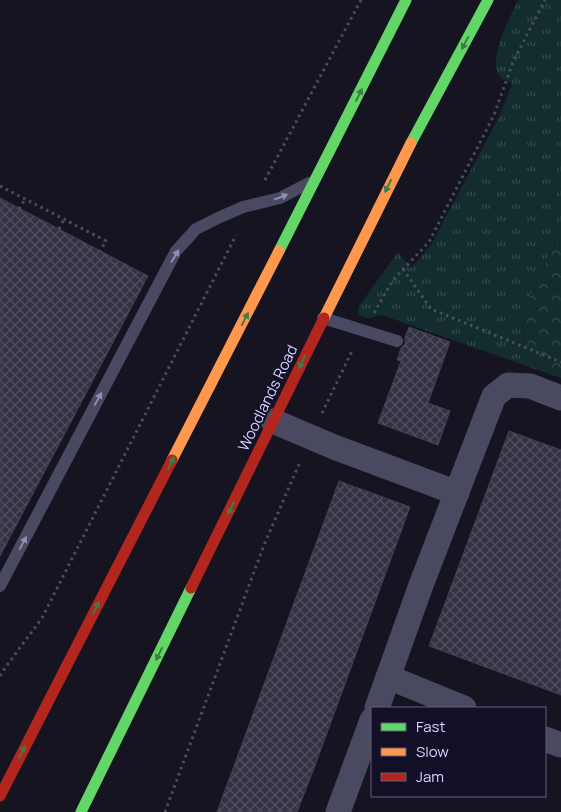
<svg xmlns="http://www.w3.org/2000/svg" width="561" height="812" viewBox="0 0 561 812" font-family="Manrope,sans-serif">
	<style>
		.grass { fill: url(#grass-tufts) }
		.forest { fill: url(#forest-crowns) }
		.building { fill: url(#building-cross-hatch); stroke: #433f54 }
		.lines { fill: none; stroke-linecap: round; stroke-linejoin: round }
		.path { stroke: #44505f; stroke-width: 3; stroke-dasharray: 2.5 4; stroke-linecap: butt }
		.lane { stroke: #4a4962; stroke-width: 12 }
		.street { stroke: #4a4962; stroke-width: 25 }
		.fast { stroke: #63d668; stroke-width: 11 }
		.slow { stroke: #ff974d; stroke-width: 11 }
		.jam { stroke: #b3261e; stroke-width: 11 }
		.oneway { fill: #3f7c4a }
		.oneway2 { fill: #928eb0 }
		.labels { text-anchor: middle; stroke-width: 4; stroke-linejoin: round; paint-order: stroke }
		.street-label { font-size: 15px; fill: #d9d4ff; stroke: #130f26 }
	</style>
	<defs>
		<pattern id="grass-tufts" width="24" height="20" patternUnits="userSpaceOnUse" patternTransform="scale(1.25)"><rect width="24" height="20" fill="#132c2d"/><path d="M3 7l-1-3M5 7V3M7 7l1-3M15 17l-1-3M17 17v-4M19 17l1-3" fill="none" stroke="#354a4c"/></pattern>
		<pattern id="forest-crowns" width="20" height="18" patternUnits="userSpaceOnUse" patternTransform="scale(1.25)"><rect width="20" height="18" fill="#132c2d"/><path d="M2 6a3 3 0 1 1 6 0M12 15a3 3 0 1 1 6 0" fill="none" stroke="#354a4c"/></pattern>
		<pattern id="building-cross-hatch" width="8" height="8" patternUnits="userSpaceOnUse" patternTransform="scale(1.25)"><rect width="8" height="8" fill="#343243"/><path d="M0 0l8 8M0 8l8-8" fill="none" stroke="#514f5f"/></pattern>
	</defs>
	<rect width="100%" height="100%" fill="#161421"/>
	<path class="grass" d="M518,0H561V241L552,250L520,317L525,338L538,370L382,315L368,318L360,316L358,312L359,306L398,252L411,268L431,245L499,117L512,84C508,81 501,79 499,75C487,59 511,16 518,0Z"/>
	<path class="forest" d="M561,241V378L538,370L525,338L520,317L552,250Z"/>
	<path class="building" d="M0,198L148,276L0,556Z
		M409,327L450,342L428,403L450,411L438,445L378,423L401,361L397,360L401,348L405,344V338Z
		M509,431L561,450V695L429,646Z
		M339,481L410,507L313,771L297,812H217Z"/>
	<g class="lines">
		<path class="path" d="M265,180L361,0
			M0,186L106,241L100,251
			M19,209L25,199
			M59,229L64,219
			M403,269L431,309L561,362
			M374,313L393,280L429,242L494,115L513,62L545,0
			M322,413L353,349
			M0,676L5,668L42,618L236,235
			M165,812L264,545L300,462"/>
		<path class="lane" d="M323,318L397,341
			M0,586L176,251L196,229L218,218L243,207L280,198L309,183"/>
		<path class="street" d="M273,421L334,447L457,493
			M388,677L464,708
			M377,708L421,585L494,396L508,385L530,386L561,398
			M545,739L561,745
			M338,812L372,720"/>
		<path class="fast" d="M411,143L488,0
			M279,251L406,0
			M81,812L191,588"/>
		<path class="slow" d="M324,318L411,143
			M172,460L279,251"/>
		<path class="jam" d="M191,588L324,318
			M0,796L172,460"/>
	</g>
	<defs><path id="oneway-solid" d="M-6-.8H1V-3.2L6.5 0L1 3.2V.8H-6Z" transform="scale(1.25)"/></defs>
	<g class="oneway">
		<use href="#oneway-solid" transform="translate(465 43) rotate(118)"/>
		<use href="#oneway-solid" transform="translate(359 95) rotate(-64)"/>
		<use href="#oneway-solid" transform="translate(388 186) rotate(116)"/>
		<use href="#oneway-solid" transform="translate(245 319) rotate(-63)"/>
		<use href="#oneway-solid" transform="translate(302 362) rotate(116)"/>
		<use href="#oneway-solid" transform="translate(171 463) rotate(-63)"/>
		<use href="#oneway-solid" transform="translate(231 508) rotate(116)"/>
		<use href="#oneway-solid" transform="translate(96 608) rotate(-63)"/>
		<use href="#oneway-solid" transform="translate(159 654) rotate(116)"/>
		<use href="#oneway-solid" transform="translate(22 752) rotate(-63)"/>
	</g>
	<g class="oneway2">
		<use href="#oneway-solid" transform="translate(281 197) rotate(-21)"/>
		<use href="#oneway-solid" transform="translate(175 256) rotate(-59)"/>
		<use href="#oneway-solid" transform="translate(98 399) rotate(-62)"/>
		<use href="#oneway-solid" transform="translate(23 543) rotate(-62)"/>
	</g>
	<g class="labels">
		<g class="street-label">
			<text transform="translate(268 398) rotate(-64)" y="5">Woodlands Road</text>
		</g>
	</g>
	<rect x="371" y="707" width="175" height="90" fill="#130f26" stroke="#625e7d"/>
	<rect x="381" y="723" width="25" height="8" fill="#63d668" stroke="#625e7d"/>
	<text x="416" y="732" font-size="15" fill="#d9d4ff">Fast</text>
	<rect x="381" y="748" width="25" height="8" fill="#ff974d" stroke="#625e7d"/>
	<text x="416" y="757" font-size="15" fill="#d9d4ff">Slow</text>
	<rect x="381" y="773" width="25" height="8" fill="#b3261e" stroke="#625e7d"/>
	<text x="416" y="782" font-size="15" fill="#d9d4ff">Jam</text>
</svg>
